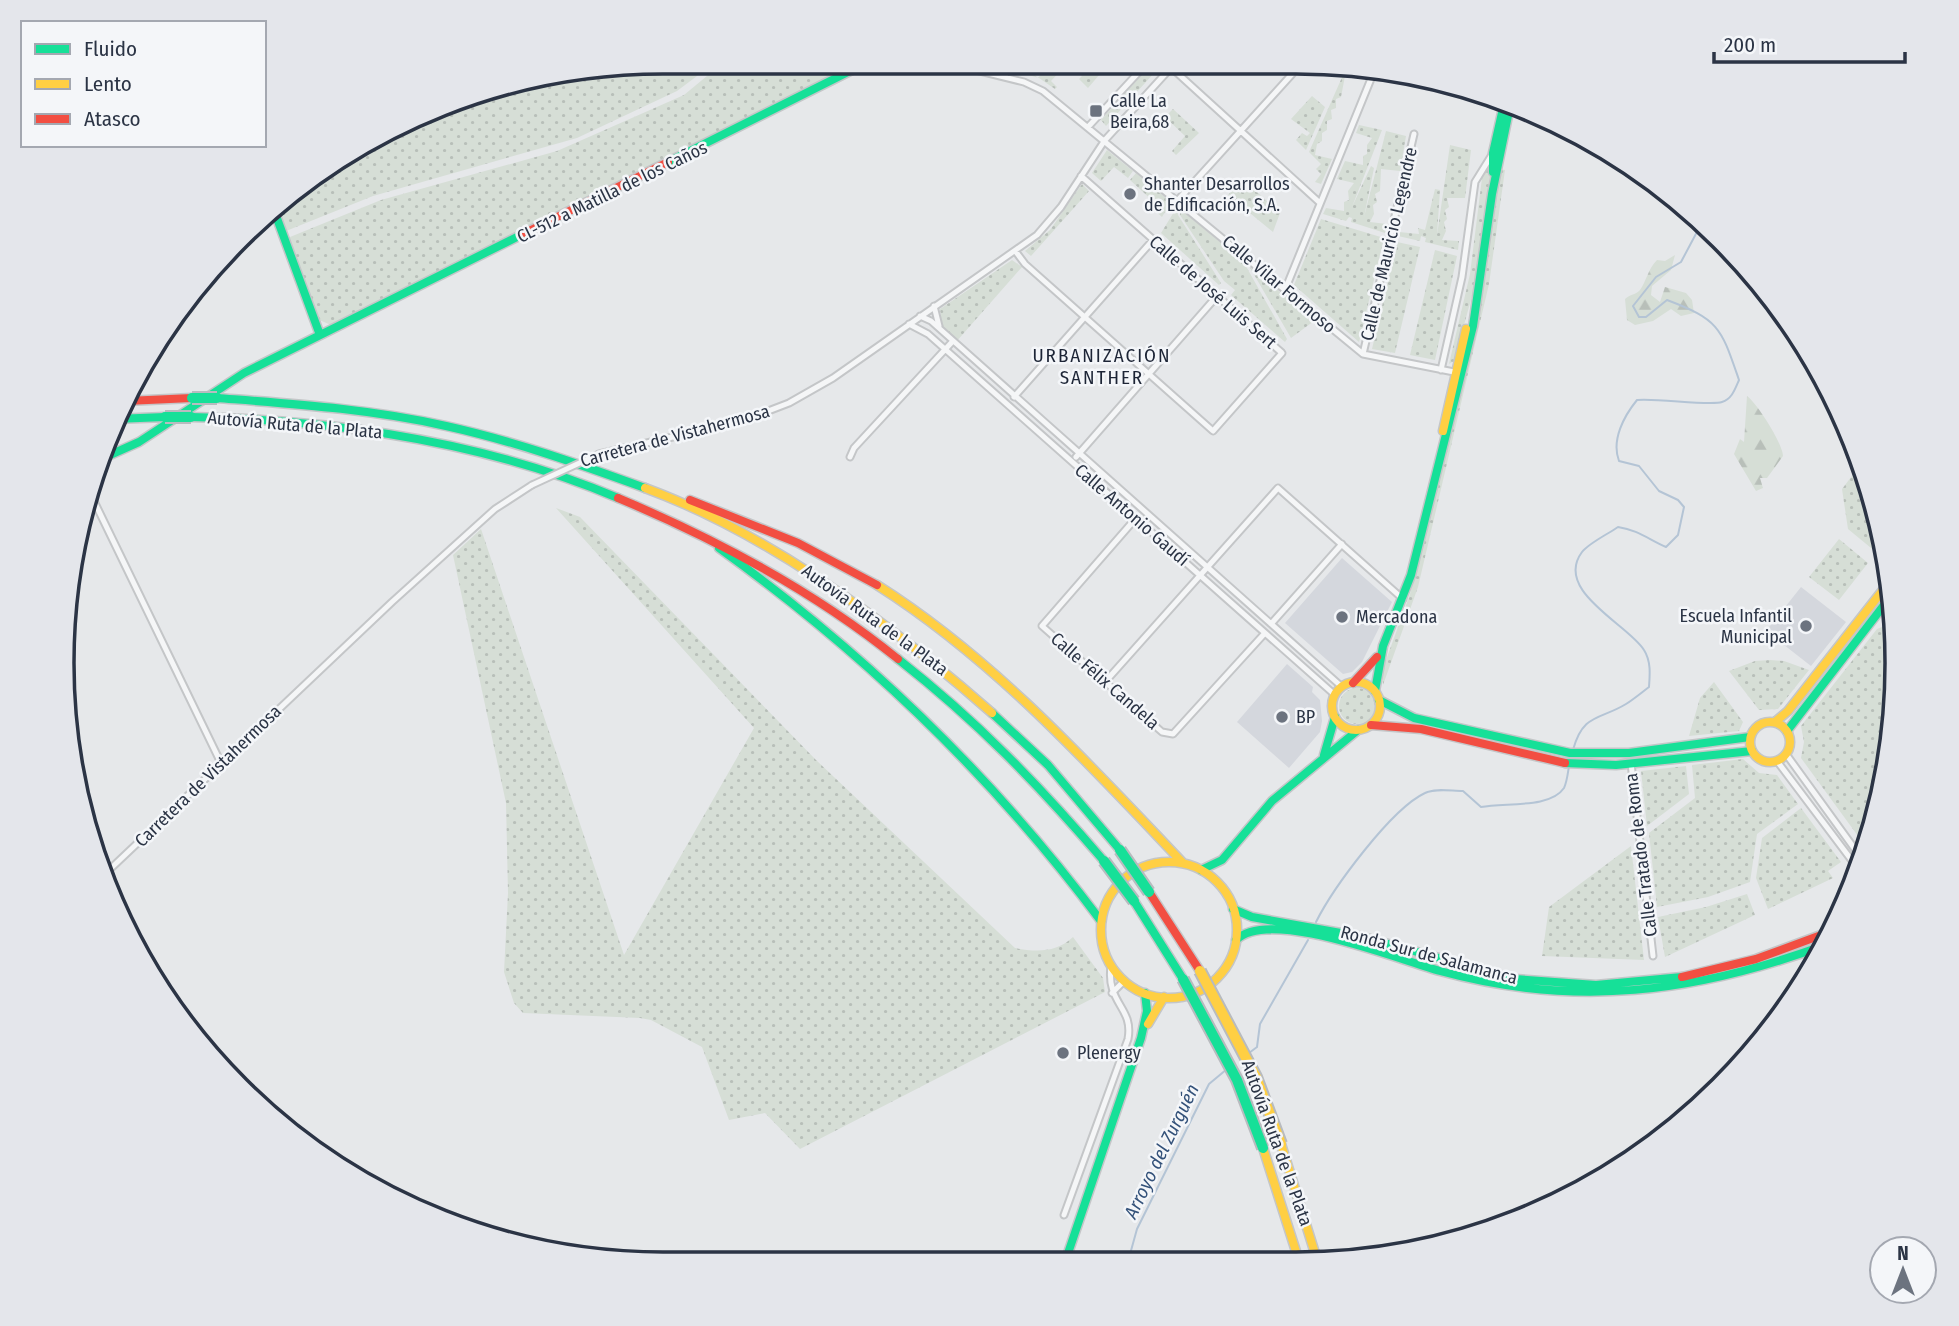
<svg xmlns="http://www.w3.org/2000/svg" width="1959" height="1326" viewBox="0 0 1959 1326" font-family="'Fira Sans Condensed',sans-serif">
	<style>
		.built { fill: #d4d7dd }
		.green { fill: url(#green-dots) }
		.forest { fill: url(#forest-firs) }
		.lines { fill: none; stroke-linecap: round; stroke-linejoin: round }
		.stream { stroke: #b4c4d5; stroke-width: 2 }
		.street-casing { stroke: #c4c6c8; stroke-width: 9 }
		.fast-casing { stroke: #c4c6c8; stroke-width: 11 }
		.slow-casing { stroke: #c4c6c8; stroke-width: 11 }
		.jam-casing { stroke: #c4c6c8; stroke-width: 11 }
		.street { stroke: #f5f6f7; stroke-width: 5 }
		.fast { stroke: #16e098; stroke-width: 8 }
		.slow { stroke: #ffcf43; stroke-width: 8 }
		.jam { stroke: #f24e42; stroke-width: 8 }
		.street-bridge-casing { stroke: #c4c6c8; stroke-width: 9; stroke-linecap: butt }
		.fast-bridge-casing { stroke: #b8bbbf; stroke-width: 14; stroke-linecap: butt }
		.slow-bridge-casing { stroke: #b8bbbf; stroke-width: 14; stroke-linecap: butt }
		.street-bridge { stroke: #f5f6f7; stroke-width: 5 }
		.fast-bridge { stroke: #16e098; stroke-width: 10 }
		.slow-bridge { stroke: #ffcf43; stroke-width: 10 }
		.poi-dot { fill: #6c737f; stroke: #f4f6f9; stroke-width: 2.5 }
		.labels { text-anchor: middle; stroke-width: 5; stroke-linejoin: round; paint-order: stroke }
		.poi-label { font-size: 18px; fill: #2b3445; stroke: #f4f6f9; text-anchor: start }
		.street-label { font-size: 18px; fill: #2b3445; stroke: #f4f6f9 }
		.neighbourhood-label { font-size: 19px; letter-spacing: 2px; fill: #1d2536; stroke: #f4f6f9 }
		.water-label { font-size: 19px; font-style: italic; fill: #34527a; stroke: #f4f6f9 }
		.rim { fill: none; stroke: #2b3445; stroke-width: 3.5 }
	</style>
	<defs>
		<pattern id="green-dots" width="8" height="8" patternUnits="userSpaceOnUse" patternTransform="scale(1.75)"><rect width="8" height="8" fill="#d6ded6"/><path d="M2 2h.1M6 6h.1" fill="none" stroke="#b8bfb9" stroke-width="1.8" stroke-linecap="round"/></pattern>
		<pattern id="forest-firs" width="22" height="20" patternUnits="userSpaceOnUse" patternTransform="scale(1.75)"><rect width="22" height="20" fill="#d6ded6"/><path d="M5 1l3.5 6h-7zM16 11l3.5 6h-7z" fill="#b8bfb9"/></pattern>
	</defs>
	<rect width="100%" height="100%" fill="#e6e8ea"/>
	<path class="built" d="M1342,558L1392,602L1362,662L1352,672L1343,674L1285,623Z
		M1801,587L1846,622L1811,666L1766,631Z
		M1287,664L1313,687L1312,692L1320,700L1322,721L1320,732L1289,768L1237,722Z"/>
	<path class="green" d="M663,61H717L677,91L577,138L373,196L286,231L278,210L328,163L470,93Z
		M725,61H865L331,325L317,319L289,241L290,237L381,200L557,151L684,95Z
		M1027,61H1031L1026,67L1038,78L1053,61H1112L1098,71L1100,74L1088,88L1079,79L1082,76L1068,63L1051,81L1057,87L1055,89L1039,78L1018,72Z
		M1340,66H1349L1364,79L1345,76L1341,97L1336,99V108L1331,110L1332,119L1327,121V130L1322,133V141L1317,144L1315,155L1332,159L1321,184L1315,182L1321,174L1316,169L1321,164L1309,152L1343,75L1337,69Z
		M1149,67L1155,72L1106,126L1101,120Z
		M1312,96L1325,107L1306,150L1296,140L1302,133L1307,136L1310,133L1291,119Z
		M1173,109L1199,133L1176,155L1172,151L1185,136L1165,117Z
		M1359,125L1382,130L1352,207L1371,166L1374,168L1364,217L1386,131L1406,136L1400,171L1381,169L1380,191L1375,194L1377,202L1373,205L1374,214L1370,222L1387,224L1385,233L1351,222L1352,218L1349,217L1346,221L1323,214L1326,208L1344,211V202L1349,200L1348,191L1354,183L1337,179L1345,161L1363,165V156L1367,154V145L1372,138L1356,133Z
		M1450,145L1471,150L1465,198H1447L1449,207L1445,210L1447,219L1444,222L1446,231L1442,240L1459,241L1458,250L1425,242L1426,238L1421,236L1420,241L1398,236L1399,232L1419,234L1418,228L1425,230L1435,189L1440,190L1437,235Z
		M1107,150L1133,171L1128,178L1114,167L1101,181L1092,173Z
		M1487,168H1490V178L1477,278L1454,361L1449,364L1470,274L1482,178Z
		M1499,169L1505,170L1489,284L1418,587L1383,685L1382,671L1410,594L1478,313Z
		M1136,173L1171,202L1162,217L1151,207L1154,202L1130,180Z
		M1243,179L1280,213L1273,232L1228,195Z
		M1082,184L1089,191L1031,256L1025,251L1050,230Z
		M1177,207L1178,215L1221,283L1219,285L1161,233Z
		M1180,209L1243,261L1287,339L1285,342L1231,295L1235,290L1224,281L1180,215Z
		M1321,219L1384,238L1359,342L1294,285Z
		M1397,242L1420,247L1395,353L1372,349Z
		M1435,250L1457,256L1435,360L1410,355Z
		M1012,260L1022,267L956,342L942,326L940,309Z
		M1249,266L1314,321L1291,338Z
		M1861,464L1886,545L1888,562L1848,529L1842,489Z
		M556,508L580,517L816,760L1015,948C1036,952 1056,953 1073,937L1103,978L1105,992L800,1149L765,1113L729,1120L702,1047L651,1020L640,1018L523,1013L514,1003L504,972L508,893L506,803L453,555L481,529L624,955L754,728Z
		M1839,539L1868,563L1839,600L1809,577Z
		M1887,625C1906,636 1891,755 1886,779C1882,802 1873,825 1866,847L1801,758L1804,742L1801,726L1877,629Z
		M1770,660L1784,661L1809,670L1778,709L1759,710L1729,671L1755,661Z
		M1714,682L1743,722L1739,731L1689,736L1700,698Z
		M1339 706a18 18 0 1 1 36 0a18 18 0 1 1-36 0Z
		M1743,759L1759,773L1777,775L1798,804L1757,834L1750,882L1708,897L1657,907L1649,833L1695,798L1692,765Z
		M1686,766L1689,794L1647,826L1641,771Z
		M1801,808L1841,862L1828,871L1833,878L1768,909L1756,878L1762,838Z
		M1631,846L1644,960L1542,956L1549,907Z
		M1747,894L1755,915L1665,957L1658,917L1706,907Z"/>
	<path class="forest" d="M1675,255L1671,270L1652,286L1651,295L1660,302L1665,287L1686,293L1692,300L1694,313L1681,316L1671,309L1653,321L1635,325L1627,320L1625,299C1630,294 1636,295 1640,290C1646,282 1648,269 1657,260L1665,261Z
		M1747,396C1757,403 1783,444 1783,456L1767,478H1760L1763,488L1756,491L1734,454L1740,439L1744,442Z"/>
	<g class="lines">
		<path class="stream" d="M1573,750C1583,713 1600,720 1626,704C1634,699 1641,693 1649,687C1650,674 1651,661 1644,650C1629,625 1553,591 1582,552C1589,543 1608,534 1618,527C1638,530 1648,539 1666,547L1678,535L1684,507L1678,500L1659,491L1639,466L1619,461C1611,440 1624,416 1637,400C1657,398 1710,406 1722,402C1732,399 1735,389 1739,380C1721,328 1720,320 1667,300L1646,317H1639L1633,306L1656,277L1681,262L1698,230L1699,221
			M1316,922C1333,888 1391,809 1425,793C1435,788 1451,791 1463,791L1481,807C1504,802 1550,809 1564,788C1567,782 1568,772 1569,766
			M1249,1053L1257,1047L1260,1024L1308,940
			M1127,1265L1137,1229L1209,1084L1227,1069"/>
		<defs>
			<path id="street" d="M939,61L1024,82L1043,91L1363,354L1454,372
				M1164,61L1320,203
				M1361,68L1373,76
				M1004,76L1017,61
				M1088,127L1149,61
				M1178,200L1303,62
				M1016,252L1025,264L1213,431L1282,353L1081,176
				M1285,290L1375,69
				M934,306L939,326
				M920,316L931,321L1342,687
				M909,324L928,334L1335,695
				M1363,354L1414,134
				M1441,370L1462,277L1475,182L1493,153
				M1014,397L1153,240
				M599,454L742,421L789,403L833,378L1037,235L1061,207L1105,140L1177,61
				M850,457L854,448L952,342
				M1076,457L1217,296
				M92,497L221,763
				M1136,518L1042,626L1162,732L1173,734L1265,633
				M1271,624L1342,544
				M1105,682L1278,488L1403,599
				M1786,754L1862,859
				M1777,761L1859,870
				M1631,763L1653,956
				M107,872L392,602L495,509L532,485
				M1112,993L1124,981
				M1064,1215L1128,1039C1134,1007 1106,1004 1111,966"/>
			<path id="fast" d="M668,162L870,61
				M1493,172V153L1504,104
				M275,213L320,335
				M217,398C294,404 371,409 446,426C514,441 579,464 645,488
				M191,417C337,420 483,441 618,498
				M115,419L165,417
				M101,459L139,442L244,373L525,233
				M719,548C866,654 992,775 1101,921
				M898,659C977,721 1039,785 1104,861
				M1375,691L1383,646L1411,575L1473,326L1492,194L1510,106
				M1379,700L1414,718L1570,753H1629L1750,737
				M992,713L1048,765L1120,850
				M1787,731L1891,596
				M1324,755L1335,717
				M1565,763L1616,765L1752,751
				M1201,870L1222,860L1272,801L1358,730
				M1134,901L1183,979
				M1233,909L1252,917L1363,937L1515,979L1596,985L1682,977
				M1236,940C1269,907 1397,959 1440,971C1575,1008 1695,993 1825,945
				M1064,1265L1141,1038L1147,1011L1145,993"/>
			<path id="slow" d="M1443,431L1466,329
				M645,488C770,534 893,626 992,713
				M877,585C994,659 1088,763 1183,863
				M1332 706a24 24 0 1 1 48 0a24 24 0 1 1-48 0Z
				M1775,722L1788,711L1890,581
				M1750 742a20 20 0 1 1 40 0a20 20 0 1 1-40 0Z
				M1101 930a68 68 0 1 1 136 0a68 68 0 1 1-136 0Z
				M1148,1024L1164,997
				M1281,1144L1318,1263
				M1263,1148L1300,1264"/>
			<path id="jam" d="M525,233L668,162
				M126,401L192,398
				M618,498C718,540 814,591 898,659
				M690,500L798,543L877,585
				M1353,683L1377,657
				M1371,725L1421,729L1565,763
				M1149,892L1200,971
				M1682,977L1756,959L1832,931"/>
		</defs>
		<use href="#street" class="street-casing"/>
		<use href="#fast" class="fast-casing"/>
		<use href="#slow" class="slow-casing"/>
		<use href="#jam" class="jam-casing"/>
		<use href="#street" class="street"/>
		<use href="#fast" class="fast"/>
		<use href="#slow" class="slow"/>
		<use href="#jam" class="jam"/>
		<defs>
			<path id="street-bridge" d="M532,485L599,454"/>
			<path id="fast-bridge" d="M192,398H217
				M165,417H191
				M1120,850L1149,892
				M1104,861L1134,901
				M1183,979L1237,1080L1263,1148"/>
			<path id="slow-bridge" d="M1200,971L1256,1077L1281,1144"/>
		</defs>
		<use href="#street-bridge" class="street-bridge-casing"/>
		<use href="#fast-bridge" class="fast-bridge-casing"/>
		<use href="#slow-bridge" class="slow-bridge-casing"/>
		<use href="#street-bridge" class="street-bridge"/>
		<use href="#fast-bridge" class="fast-bridge"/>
		<use href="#slow-bridge" class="slow-bridge"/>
	</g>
	<g class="poi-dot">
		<rect x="1089" y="104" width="14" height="14" rx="3.5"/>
		<circle cx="1130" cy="194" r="7"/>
		<circle cx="1342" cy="617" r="7"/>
		<circle cx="1806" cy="626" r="7"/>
		<circle cx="1282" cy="717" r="7"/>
		<circle cx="1063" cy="1053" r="7"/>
	</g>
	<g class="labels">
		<g class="poi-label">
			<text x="1110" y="107">Calle La<tspan x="1110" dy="21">Beira,68</tspan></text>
			<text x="1144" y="190">Shanter Desarrollos<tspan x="1144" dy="21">de Edificación, S.A.</tspan></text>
			<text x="1792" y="622" text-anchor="end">Escuela Infantil<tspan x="1792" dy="21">Municipal</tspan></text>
			<text x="1356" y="623">Mercadona</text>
			<text x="1296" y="723">BP</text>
			<text x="1077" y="1059">Plenergy</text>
		</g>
		<g class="street-label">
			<text transform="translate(612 192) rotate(-26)" y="6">CL-512 a Matilla de los Caños</text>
			<text transform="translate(1389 244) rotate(-77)" y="6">Calle de Mauricio Legendre</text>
			<text transform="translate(1279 284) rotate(40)" y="6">Calle Vilar Formoso</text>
			<text transform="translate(1213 292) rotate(41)" y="6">Calle de José Luis Sert</text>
			<text transform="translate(295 425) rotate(5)" y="6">Autovía Ruta de la Plata</text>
			<text transform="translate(675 436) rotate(-15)" y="6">Carretera de Vistahermosa</text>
			<text transform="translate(1132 515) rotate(41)" y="6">Calle Antonio Gaudí</text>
			<text transform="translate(875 620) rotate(36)" y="6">Autovía Ruta de la Plata</text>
			<text transform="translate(1105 681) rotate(41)" y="6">Calle Félix Candela</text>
			<text transform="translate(208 776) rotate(-44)" y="6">Carretera de Vistahermosa</text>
			<text transform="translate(1641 855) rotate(-97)" y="6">Calle Tratado de Roma</text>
			<text transform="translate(1429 955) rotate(15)" y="6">Ronda Sur de Salamanca</text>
			<text transform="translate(1277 1143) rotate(70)" y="6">Autovía Ruta de la Plata</text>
		</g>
		<g class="neighbourhood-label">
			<text x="1102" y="362">URBANIZACIÓN<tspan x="1102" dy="22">SANTHER</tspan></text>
		</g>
		<g class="water-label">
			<text transform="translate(1161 1151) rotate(-64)" y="7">Arroyo del Zurguén</text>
		</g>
	</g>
	<path d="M0 0H1959V1326H0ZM663 74H1296A589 589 0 0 1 1885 663V663A589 589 0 0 1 1296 1252H663A589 589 0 0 1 74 663V663A589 589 0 0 1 663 74Z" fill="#e4e6eb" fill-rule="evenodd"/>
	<path class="rim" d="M663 74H1296A589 589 0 0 1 1885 663V663A589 589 0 0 1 1296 1252H663A589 589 0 0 1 74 663V663A589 589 0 0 1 663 74Z"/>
	<rect x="21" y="21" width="245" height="126" fill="#f4f6f9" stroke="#a4a8b1" stroke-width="2"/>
	<rect x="35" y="44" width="35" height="10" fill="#16e098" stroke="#a4a8b1" stroke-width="2"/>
	<text x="84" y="56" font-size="21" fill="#2b3445">Fluido</text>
	<rect x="35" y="79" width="35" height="10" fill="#ffcf43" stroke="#a4a8b1" stroke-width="2"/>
	<text x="84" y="91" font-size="21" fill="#2b3445">Lento</text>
	<rect x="35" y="114" width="35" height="10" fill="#f24e42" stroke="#a4a8b1" stroke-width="2"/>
	<text x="84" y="126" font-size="21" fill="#2b3445">Atasco</text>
	<g transform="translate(1903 1270)"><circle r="33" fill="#f4f6f9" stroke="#a4a8b1" stroke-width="2"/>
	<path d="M0-5L12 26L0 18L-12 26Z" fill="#6c737f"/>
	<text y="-10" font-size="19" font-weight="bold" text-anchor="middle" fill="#2b3445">N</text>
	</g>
	<path d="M1714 52v10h191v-10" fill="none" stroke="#2b3445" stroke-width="3.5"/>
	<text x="1724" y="52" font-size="21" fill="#2b3445" stroke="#f4f6f9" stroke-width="5" paint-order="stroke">200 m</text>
</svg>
